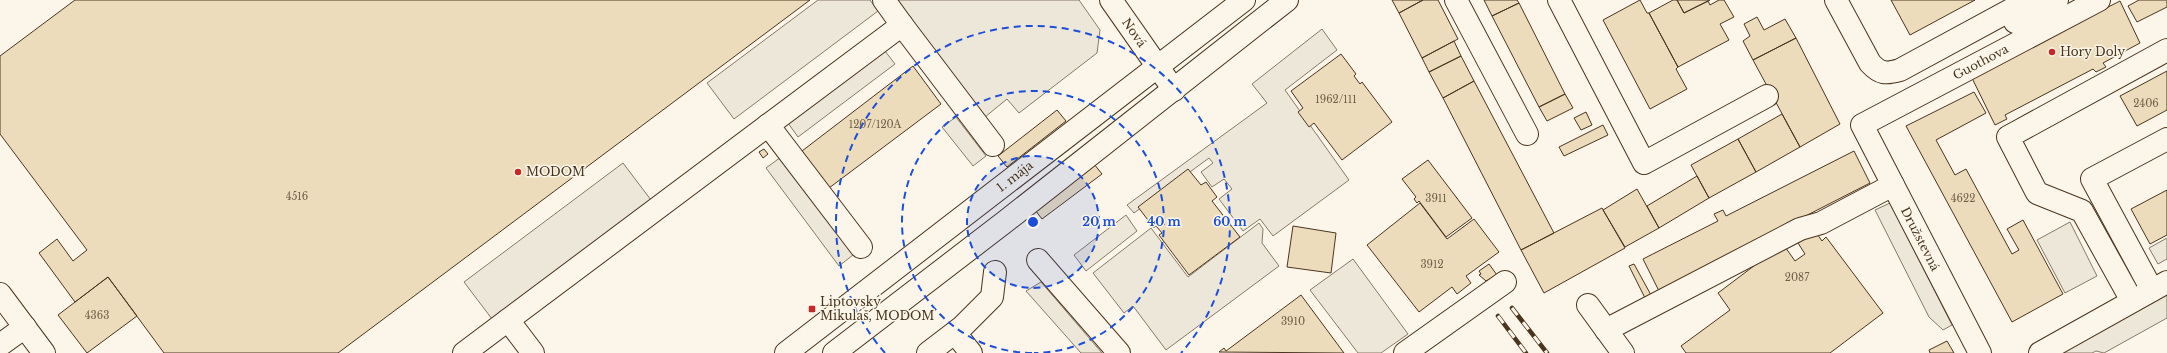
<svg xmlns="http://www.w3.org/2000/svg" width="2167" height="353" viewBox="0 0 2167 353" font-family="'Libre Baskerville',serif">
	<style>
		.parking { fill: #ede7d9; stroke: #887966 }
		.building { fill: #ecdcbc; stroke: #4a3520 }
		.lines { fill: none; stroke-linecap: round; stroke-linejoin: round }
		.minor-casing { stroke: #4a3520; stroke-width: 24 }
		.major-casing { stroke: #4a3520; stroke-width: 24 }
		.minor { stroke: #fbf6e9; stroke-width: 22 }
		.major { stroke: #fbf6e9; stroke-width: 22 }
		.rail-casing { stroke: #4a3520; stroke-width: 4.5 }
		.rail { stroke: #fbf6e9; stroke-width: 3; stroke-dasharray: 9; stroke-linecap: butt }
		.ring { fill: none; stroke: #1d4ed8; stroke-width: 2; stroke-dasharray: 7 5 }
		.poi-dot { fill: #c62828; stroke: #fbf6e9; stroke-width: 1.5 }
		.labels { text-anchor: middle; stroke-width: 3; stroke-linejoin: round; paint-order: stroke }
		.number-label { font-size: 10px; fill: #725f47 }
		.street-label { font-size: 12px; fill: #4a3520; stroke: #fbf6e9 }
		.poi-label { font-size: 12px; fill: #4a3520; stroke: #fbf6e9; text-anchor: start }
		.centre { fill: #1d4ed8; stroke: #fbf6e9; stroke-width: 2 }
		.ring-label { font-size: 12px; text-anchor: middle; font-weight: bold; fill: #1d4ed8; stroke: #fbf6e9; stroke-width: 3; stroke-linejoin: round; paint-order: stroke }
	</style>
	<rect width="100%" height="100%" fill="#fbf6e9"/>
	<path class="parking" d="M818,0H870L878,11L734,119L707,83Z
		M897,0H1079L1100,30L1097,53L1019,113L1007,99L985,117Z
		M1322,29L1337,50L1285,90L1349,180L1273,236L1260,219L1243,231L1219,199L1232,189L1224,179L1212,187L1201,172L1213,163L1209,158L1134,213L1127,205L1267,103L1252,84Z
		M885,51L895,64L798,137L788,123Z
		M956,117L986,156L973,166L942,127Z
		M781,157L853,255L839,266L766,168Z
		M623,163L651,200L492,319L464,282Z
		M1890,203L1952,325L1943,330L1929,317L1875,210Z
		M1126,215L1137,231L1086,271L1074,255Z
		M2070,222L2097,276L2065,293L2037,240Z
		M1259,223L1263,229L1262,243L1279,266L1166,350L1133,306L1124,313L1093,273L1151,228L1188,277Z
		M2167,238V259L2158,264L2149,248Z
		M1353,259L1408,334L1381,353H1358L1310,290Z
		M1041,282L1102,353H1081L1026,291Z
		M2167,293V318L2104,353L2096,351L2092,353H2058Z"/>
	<path class="building" d="M75,0H810L338,353H164L108,277L75,302L39,253L57,239L73,261L87,250L0,134V56Z
		M1392,0H1423L1399,13Z
		M1423,0H1438L1458,39L1422,58L1399,13Z
		M1484,0H1517L1519,3L1492,16Z
		M1640,0L1647,13H1649L1678,67L1676,69L1687,89L1650,109L1603,20Z
		M1673,0H1677L1684,13L1708,1L1710,5L1719,0H1724L1734,17L1720,24L1729,40L1678,67L1649,13Z
		M1677,0H1710L1684,13Z
		M1891,0H1975L1910,35Z
		M2139,0H2167V7L2137,22L2128,6Z
		M2120,1L2140,43L2103,63L2106,67L2096,72L2093,69L2005,115L2007,119L1995,125L1970,74L1982,71Z
		M1519,3L1565,94L1539,107L1492,16Z
		M1757,17L1764,30L1785,19L1796,38L1753,60L1743,41L1750,36L1744,24Z
		M1796,38L1840,124L1800,147L1753,60Z
		M1454,41L1461,56L1429,72L1422,58Z
		M1341,54L1356,74L1354,76L1360,84L1362,82L1392,122L1342,160L1314,123L1309,127L1298,112L1303,108L1291,91Z
		M1461,56L1474,81L1443,98L1429,72Z
		M913,66L941,104L829,188L802,151Z
		M2167,71V110L2137,126L2120,96Z
		M1474,81L1554,233L1521,250L1443,98Z
		M1974,92L1986,113L1936,140L1955,175L1966,169L2012,254L2019,250L2007,229L2023,220L2063,294L2012,322L1906,126Z
		M1565,94L1573,108L1547,121L1539,107Z
		M1057,110L1066,121L1007,167L998,156Z
		M1586,112L1592,125L1581,130L1574,118Z
		M1782,114L1800,147L1756,172L1738,139Z
		M1603,125L1608,135L1564,156L1559,147Z
		M1738,139L1756,172L1709,198L1691,165Z
		M764,149L768,154L763,158L759,152Z
		M1854,151L1870,183L1659,291L1643,259L1718,221L1714,214L1723,210L1726,216Z
		M1428,160L1472,218L1446,237L1419,201L1417,203L1414,199L1416,197L1402,179Z
		M1094,164L1102,174L1042,219L1035,210Z
		M1188,169L1201,185L1206,182L1217,197L1212,201L1240,237L1189,275L1159,235L1162,233L1156,226L1154,228L1138,207Z
		M1697,176L1709,198L1659,228L1647,206Z
		M1637,189L1659,228L1625,247L1603,210Z
		M2167,190V235L2150,244L2131,209Z
		M1420,203L1447,239L1474,219L1499,252L1466,276L1471,283L1457,294L1452,287L1419,312L1367,245Z
		M1602,208L1625,248L1544,293L1521,250Z
		M1293,226L1336,233L1331,273L1287,267Z
		M1815,231L1822,241L1826,237L1883,313L1830,353H1686L1681,346L1730,310L1718,293L1783,244L1795,261L1805,254L1798,243Z
		M1489,264L1497,275L1486,281L1479,275L1481,274L1479,271Z
		M1634,264L1651,295L1645,298L1629,266Z
		M108,277L137,316L87,353L58,315Z
		M1301,295L1344,353L1219,352L1224,348L1226,351Z
		M1947,341L1954,353H1930L1929,350Z"/>
	<g class="lines">
		<defs>
			<g id="minor">
				<path id="s1" d="M1111,0L1174,90"/>
				<path d="M1456,0L1527,134"/>
				<path d="M1559,0L1644,163L1767,96"/>
				<path d="M1836,0L1870,63C1880,74 1886,74 1900,70L2029,0"/>
				<path d="M2015,22L2057,0"/>
				<path d="M902,25L993,145"/>
				<path d="M768,125L861,247"/>
				<path d="M1038,260L1119,353"/>
				<path d="M2152,290L2092,179L2167,139"/>
				<path d="M0,294L44,353"/>
				<path d="M2132,301L2082,211L2037,193L2008,137L2167,50"/>
				<path d="M1588,305L1623,353"/>
				<path d="M508,320L533,353"/>
				<path d="M1606,330L1800,229L1821,223L1893,185"/>
				<path d="M955,333L971,353"/>
				<path d="M0,345L25,327"/>
				<path d="M464,353L902,25L884,0"/>
				<path d="M928,353L962,327L992,297L995,272"/>
				<path d="M1405,353L1505,282"/>
				<path id="s2" d="M1980,353L1862,125L2099,0"/>
				<path d="M2040,353L2167,282"/>
			</g>
			<g id="major">
				<path id="s3" d="M786,353L1244,0"/>
				<path d="M834,353L1006,221L1287,0"/>
			</g>
		</defs>
		<use href="#minor" class="minor-casing"/>
		<use href="#major" class="major-casing"/>
		<use href="#minor" class="minor"/>
		<use href="#major" class="major"/>
		<defs>
			<path id="rail" d="M1512,308L1547,353
				M1498,316L1526,353"/>
		</defs>
		<use href="#rail" class="rail-casing"/>
		<use href="#rail" class="rail"/>
	</g>
	<circle cx="1033" cy="222" r="66" fill="#1d4ed8" fill-opacity=".12"/>
	<g class="ring">
		<circle cx="1033" cy="222" r="66"/>
		<path d="M1032 353A131 131 0 1 1 1034 353"/>
		<path d="M885 353A197 197 0 1 1 1181 353"/>
	</g>
	<g class="poi-dot">
		<circle cx="2052" cy="52" r="4"/>
		<circle cx="518" cy="172" r="4"/>
		<rect x="808" y="305" width="8" height="8" rx="2"/>
	</g>
	<g class="labels">
		<g class="number-label">
			<text x="1336" y="103">1962/111</text>
			<text x="2146" y="107">2406</text>
			<text x="875" y="128">1207/120A</text>
			<text x="297" y="200">4516</text>
			<text x="1436" y="202">3911</text>
			<text x="1963" y="202">4622</text>
			<text x="1432" y="268">3912</text>
			<text x="1797" y="281">2087</text>
			<text x="97" y="319">4363</text>
			<text x="1293" y="325">3910</text>
		</g>
		<g class="street-label">
			<text dy="4" stroke="none"><textPath href="#s1" startOffset="40">Nová</textPath></text>
			<text dy="4" stroke="none"><textPath href="#s2" startOffset="391">Guothova</textPath></text>
			<text dy="4" stroke="none"><textPath href="#s3" startOffset="289">1. mája</textPath></text>
			<text transform="translate(1920 239) rotate(63)" y="4">Družstevná</text>
		</g>
		<g class="poi-label">
			<text x="2060" y="56">Hory Doly</text>
			<text x="526" y="176">MODOM</text>
			<text x="820" y="306">Liptovský<tspan x="820" dy="14">Mikuláš, MODOM</tspan></text>
		</g>
	</g>
	<circle cx="1033" cy="222" r="6" class="centre"/>
	<g class="ring-label">
		<text x="1099" y="226">20 m</text>
		<text x="1164" y="226">40 m</text>
		<text x="1230" y="226">60 m</text>
	</g>
</svg>
